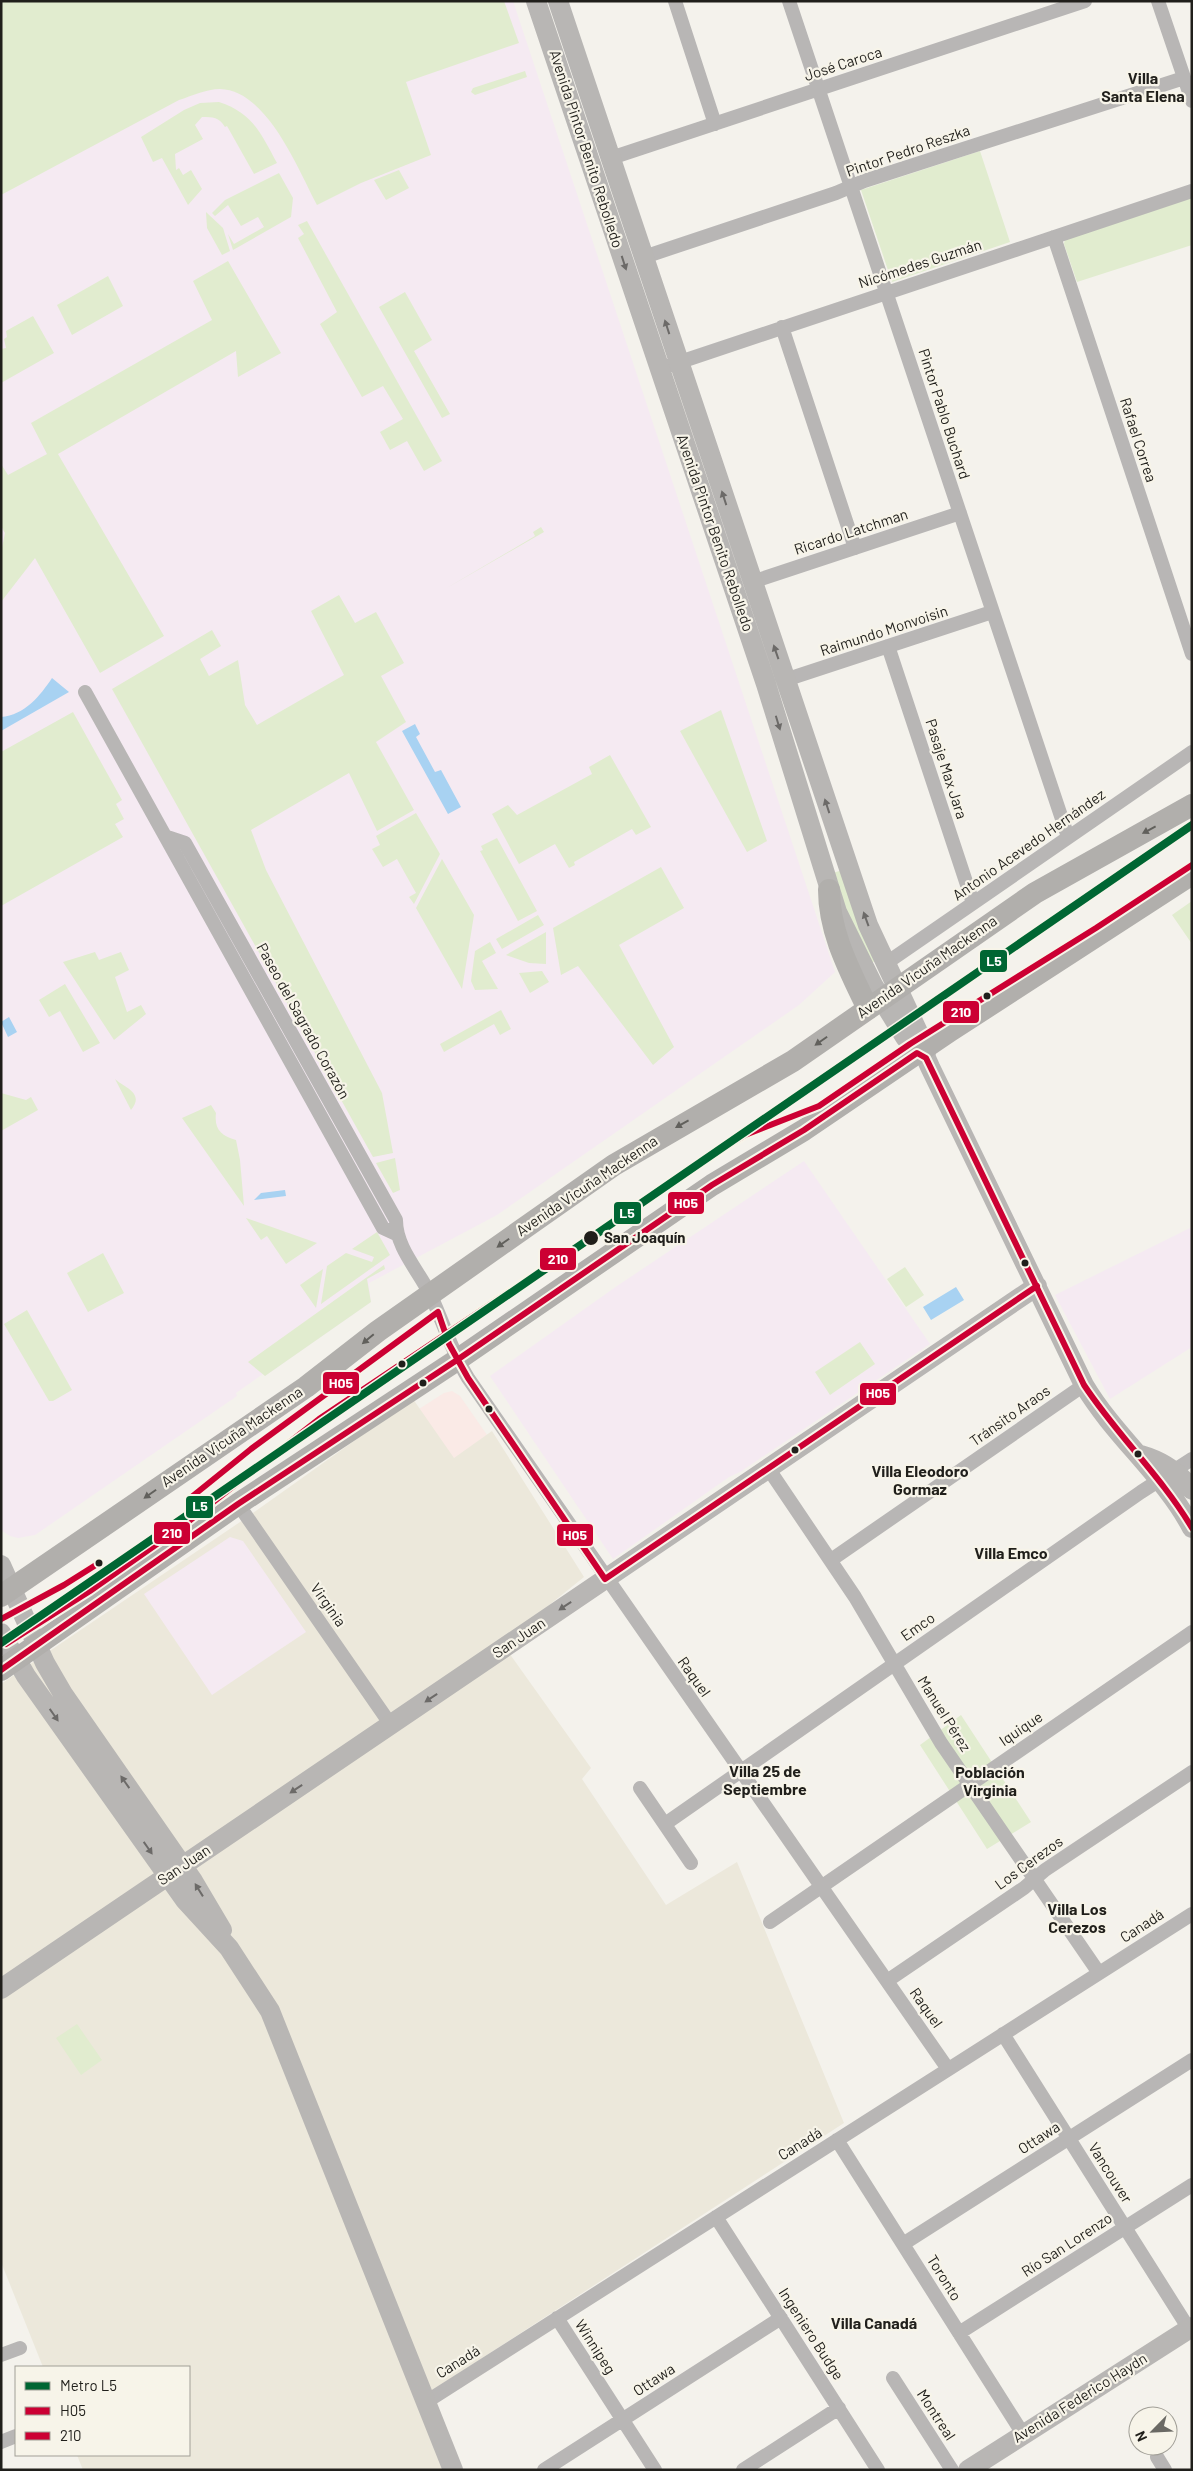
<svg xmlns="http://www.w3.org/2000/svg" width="1193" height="2471" viewBox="0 0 1193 2471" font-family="Barlow,sans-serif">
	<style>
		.commercial { fill: #faeae6 }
		.built { fill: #ece8db }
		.education { fill: #f5eaf2 }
		.green { fill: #e1eccf }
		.water { fill: #a8d2f2 }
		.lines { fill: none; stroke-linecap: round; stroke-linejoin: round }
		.street { stroke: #b8b6b5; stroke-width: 14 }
		.secondary { stroke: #b8b6b4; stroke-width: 20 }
		.primary { stroke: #b1afac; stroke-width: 22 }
		.bus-1-casing { stroke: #f7f4e9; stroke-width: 10 }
		.bus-2-casing { stroke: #f7f4e9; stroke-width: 10 }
		.bus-1 { stroke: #c03; stroke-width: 6 }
		.bus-2 { stroke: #c03; stroke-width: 6 }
		.metro-1-casing { stroke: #f7f4e9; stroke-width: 11 }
		.metro-1 { stroke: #063; stroke-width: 8 }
		.oneway { fill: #6c6a68 }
		.oneway2 { fill: #61605c }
		.bus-dot { fill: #201f1b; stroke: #f7f4e9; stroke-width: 2 }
		.labels { text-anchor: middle; stroke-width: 4.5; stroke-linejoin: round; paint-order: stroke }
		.street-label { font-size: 15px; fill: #201f1b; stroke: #f7f4e9 }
		.stop-label { font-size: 15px; font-weight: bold; fill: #201f1b; stroke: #f7f4e9; text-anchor: start }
		.neighbourhood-label { font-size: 16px; font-weight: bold; fill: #201f1b; stroke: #f7f4e9 }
		.line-badge { stroke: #f7f4e9; stroke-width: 2 }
		.badge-label { font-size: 14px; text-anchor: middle; font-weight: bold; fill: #fff }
	</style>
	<rect width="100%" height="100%" fill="#f4f2ec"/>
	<path class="commercial" d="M452,1391L460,1396L487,1435L454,1459L419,1409L444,1393Z"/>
	<path class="built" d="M413,1399L454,1458L492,1431L584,1577L502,1643L591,1768L582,1779L666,1905L737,1862L844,2123L419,2399L446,2470H83L77,2455H189V2367H43L1,2262V1684L243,1520Z"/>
	<path class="education" d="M1,1H513L835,972L799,1005L497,1215L369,1283L371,1302L265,1376L263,1374L236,1393L237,1396L35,1535L18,1538L10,1536L1,1530Z
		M804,1161L930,1344L740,1472L729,1477L613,1559L490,1376L617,1286Z
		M1192,1227V1347L1110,1399L1055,1295Z
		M230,1537L243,1541L306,1632L212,1695L144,1594Z"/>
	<path class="green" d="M1,1H504L519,43L406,82L431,155L361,183L317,205C298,169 267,90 220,89C206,89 192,96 179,100L1,195Z
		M525,71L527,77L475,95L471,92L473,88Z
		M219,102C253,113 261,134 277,163L254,174L227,126L225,127C219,117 213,117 202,117L195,125L203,139L175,154L176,170L179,168L183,175L191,170L202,189L188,205L162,158L153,162L141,137L184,110L200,103Z
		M980,151L1010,242L892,282L861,190Z
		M399,170L409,188L386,200L374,180Z
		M279,173L293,198L291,217L233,250L228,234L234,244L264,227L258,217L241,226L228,205L215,216L212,213L225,200Z
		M1192,196V245L1077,282L1064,244L1065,238Z
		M206,212L223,228L230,251L222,255L207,228Z
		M307,221L442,461L424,471L407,441L390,450L380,432L403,419L383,386L362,397L320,324L337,312L298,238L304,234L298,225Z
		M228,261L281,353L238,377L236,351L58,454L164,636L100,673L35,558L1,602V552L5,533L1,526V464L8,475L47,454L31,423L212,320L193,281Z
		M108,276L123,306L72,335L57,305Z
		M405,292L432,340L414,351L450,414L442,418L379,307Z
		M33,316L54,353L1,383V349L6,348L4,339L7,337L6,331Z
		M541,527L544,532L445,589L535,536L533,532Z
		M339,595L355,623L376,612L404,663L381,676L406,722L376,742L414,810L377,831L349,773L251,830L266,870L382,1093L393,1153L373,1157L112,689L212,630L221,646L200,659L209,676L238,660L245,705L257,725L344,675L311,611Z
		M721,710L767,841L747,852L680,731Z
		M73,712L122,800L116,804L124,819L115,824L123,837L1,906V752Z
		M610,755L651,827L636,835L632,829L574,862L575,865L569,868L555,844L519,864L492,814L508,805L517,815L592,774L589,767Z
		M416,813L440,854L414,904L409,897L416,893L397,859L383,867L372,849L380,845L376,836Z
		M497,838L537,911L518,921L480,851L483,850L481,846Z
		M442,859L474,915L462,989L416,908Z
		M661,867L684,908L619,945L674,1047L653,1065L578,966L561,975L553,928Z
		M843,870L875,961L868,965L829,874Z
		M1192,901V944L1172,915Z
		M538,915L544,925L502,949L496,939Z
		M546,932V964L529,963L506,955Z
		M490,942L496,953L482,961L498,989L475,990L471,981L475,951Z
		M95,952L99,960L121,952L129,970L115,977L127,1012L141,1005L146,1014L114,1040L63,962Z
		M542,971L549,982L530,993L519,973Z
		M65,984L100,1043L83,1052L60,1011L49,1017L39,1000Z
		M501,1010L511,1029L500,1035L494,1024L444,1052L440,1044Z
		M115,1079C125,1088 145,1093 131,1110Z
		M1,1093L26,1100L31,1097L38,1110L1,1131Z
		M211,1105L216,1113C214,1129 221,1136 236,1140L240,1160L244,1206L182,1118Z
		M395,1158L400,1190L393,1193L376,1163Z
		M246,1218L317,1243L286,1264L267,1236L261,1240Z
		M377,1232L390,1255L321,1304L327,1266L346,1253L372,1262L374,1257L352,1249Z
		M103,1253L124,1293L88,1312L67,1273Z
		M384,1265L385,1269L367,1279L371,1302L265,1376L248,1362Z
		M905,1267L924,1295L906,1307L887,1279Z
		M323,1269L316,1308L300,1285Z
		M27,1310L72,1390L53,1401H49L4,1324Z
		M860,1342L875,1364L830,1395L815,1372Z
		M961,1715L1031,1822L987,1849L920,1745Z
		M77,2024L102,2060L81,2075L56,2038Z"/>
	<path class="water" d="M52,678L69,692L1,731V717C25,715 40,696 52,678Z
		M415,724L420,734L416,737L435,772L441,770L461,807L448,814L402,731Z
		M9,1017L17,1032L8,1037L1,1022Z
		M285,1190L286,1196L254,1200L261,1193Z
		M956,1287L964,1300L931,1320L923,1307Z"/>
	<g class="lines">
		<path class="street" d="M675,1L715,124
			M789,1L1068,837
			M1158,1L1192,101
			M611,158L1085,1
			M1054,237L1192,654
			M644,257L836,193L864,181L1184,78
			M782,327L855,548
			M671,365L1192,191
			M752,582L960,513
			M888,646L973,903
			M785,680L992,612
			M85,692L383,1228L396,1234
			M167,837L185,843L396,1220C396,1248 419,1271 431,1296C444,1324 452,1352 468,1378L948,2069
			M885,964L1192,752
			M768,1468L855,1597L941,1743L1099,1973
			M238,1504L391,1725
			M831,1560L1084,1385
			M640,1788L691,1863
			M665,1824L1141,1492L1192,1459
			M770,1922L1192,1632
			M887,1981L1024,1888L1045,1870L1192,1772
			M1003,2034L1189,2329
			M837,2140L1023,2434
			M716,2217L878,2470
			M903,2244L1192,2060
			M557,2318L655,2470
			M959,2333L1192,2185
			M1,2355L20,2348
			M893,2378L952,2470
			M426,2402L1192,1914
			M1,2442L16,2436
			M1157,2457L1165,2470
			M544,2470L781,2318
			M743,2470L839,2408"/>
		<path class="secondary" d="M536,1L766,684L837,912L873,985L905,1037L920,1055
			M558,1L868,925L925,1047L926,1058L930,1067L1084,1385C1115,1437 1164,1475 1192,1528
			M1141,1455C1162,1461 1179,1472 1192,1490
			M1,1565L45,1663L63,1694L193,1881L222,1930
			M1,1633L26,1676L185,1900L229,1948L270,2011L453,2470
			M1,1989L1037,1286
			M968,2470L1192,2327"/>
		<path class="primary" d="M829,890C829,933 850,971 868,1009
			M1,1596L306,1387L378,1331L614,1165L793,1061L1035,893L1192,805
			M1,1670L238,1504L457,1360L712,1185L804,1130L950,1031L1192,874"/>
		<defs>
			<path id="bus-1" d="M189,1499L251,1449L438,1312L449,1344L468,1378L605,1579L1037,1286
				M1,1619L64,1585L99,1563
				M1,1670L238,1504L457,1360L712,1185L804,1130L917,1053L926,1058L1084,1385C1117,1435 1161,1476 1192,1528"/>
			<path id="bus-2" d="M6,1644L90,1591L184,1525L319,1419L715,1154L745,1135L819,1106L910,1044L1096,928L1192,865"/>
		</defs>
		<use href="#bus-1" class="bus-1-casing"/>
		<use href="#bus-2" class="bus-2-casing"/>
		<use href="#bus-1" class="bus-1"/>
		<use href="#bus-2" class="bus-2"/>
		<defs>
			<path id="metro-1" d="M1,1643L1192,825"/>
		</defs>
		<use href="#metro-1" class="metro-1-casing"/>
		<use href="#metro-1" class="metro-1"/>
	</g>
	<defs><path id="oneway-solid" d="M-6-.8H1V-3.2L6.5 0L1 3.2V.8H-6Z" transform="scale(1.25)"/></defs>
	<g class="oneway">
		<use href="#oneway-solid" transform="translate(624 263) rotate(72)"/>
		<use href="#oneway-solid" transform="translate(667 327) rotate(-108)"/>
		<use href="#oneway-solid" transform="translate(724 498) rotate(-108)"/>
		<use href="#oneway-solid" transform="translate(776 652) rotate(-109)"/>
		<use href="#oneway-solid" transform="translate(778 723) rotate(73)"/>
		<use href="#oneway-solid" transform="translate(827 806) rotate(-108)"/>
		<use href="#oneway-solid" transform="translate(866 919) rotate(-110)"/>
		<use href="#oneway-solid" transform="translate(565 1606) rotate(146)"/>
		<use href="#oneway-solid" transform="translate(431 1698) rotate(146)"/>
		<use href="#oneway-solid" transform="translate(54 1715) rotate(55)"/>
		<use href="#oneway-solid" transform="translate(125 1782) rotate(-125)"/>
		<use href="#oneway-solid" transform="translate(296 1789) rotate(146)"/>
		<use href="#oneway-solid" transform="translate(148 1848) rotate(55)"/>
		<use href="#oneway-solid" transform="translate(199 1890) rotate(-122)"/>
	</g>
	<g class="oneway2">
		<use href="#oneway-solid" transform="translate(1149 830) rotate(152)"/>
		<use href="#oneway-solid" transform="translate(821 1041) rotate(145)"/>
		<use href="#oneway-solid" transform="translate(682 1124) rotate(151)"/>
		<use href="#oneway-solid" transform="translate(503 1243) rotate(145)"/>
		<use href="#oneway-solid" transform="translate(368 1339) rotate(140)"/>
		<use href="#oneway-solid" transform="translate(150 1494) rotate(145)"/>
	</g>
	<g class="bus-dot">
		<circle cx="987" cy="996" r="4.5"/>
		<circle cx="591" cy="1238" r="8"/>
		<circle cx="1025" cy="1263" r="4.5"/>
		<circle cx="402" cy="1364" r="4.5"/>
		<circle cx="423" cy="1383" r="4.5"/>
		<circle cx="489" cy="1409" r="4.5"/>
		<circle cx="795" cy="1450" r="4.5"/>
		<circle cx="1138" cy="1454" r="4.5"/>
		<circle cx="99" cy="1563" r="4.5"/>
	</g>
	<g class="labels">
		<g class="street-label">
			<text transform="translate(843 64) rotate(-18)" y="5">José Caroca</text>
			<text transform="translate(586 149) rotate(72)" y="5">Avenida Pintor Benito Rebolledo</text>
			<text transform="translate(908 151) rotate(-19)" y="5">Pintor Pedro Reszka</text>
			<text transform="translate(920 264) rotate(-18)" y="5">Nicómedes Guzmán</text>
			<text transform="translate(944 414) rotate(72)" y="5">Pintor Pablo Buchard</text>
			<text transform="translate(1138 440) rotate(72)" y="5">Rafael Correa</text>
			<text transform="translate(851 532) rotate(-18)" y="5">Ricardo Latchman</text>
			<text transform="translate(715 533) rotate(71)" y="5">Avenida Pintor Benito Rebolledo</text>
			<text transform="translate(884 631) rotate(-18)" y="5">Raimundo Monvoisin</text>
			<text transform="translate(946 769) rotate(72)" y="5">Pasaje Max Jara</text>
			<text transform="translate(1029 845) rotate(-35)" y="5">Antonio Acevedo Hernández</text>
			<text transform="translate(927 967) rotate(-35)" y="5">Avenida Vicuña Mackenna</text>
			<text transform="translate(303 1021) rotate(61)" y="5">Paseo del Sagrado Corazón</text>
			<text transform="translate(587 1186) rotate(-34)" y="5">Avenida Vicuña Mackenna</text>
			<text transform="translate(1010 1416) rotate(-35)" y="5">Tránsito Araos</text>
			<text transform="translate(232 1437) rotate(-34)" y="5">Avenida Vicuña Mackenna</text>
			<text transform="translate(328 1605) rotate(55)" y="5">Virginia</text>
			<text transform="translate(918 1627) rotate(-35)" y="5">Emco</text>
			<text transform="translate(519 1638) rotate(-34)" y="5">San Juan</text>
			<text transform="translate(694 1677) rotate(55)" y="5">Raquel</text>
			<text transform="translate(944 1714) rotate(58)" y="5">Manuel Pérez</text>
			<text transform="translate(1021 1729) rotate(-34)" y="5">Iquique</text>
			<text transform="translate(1029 1863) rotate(-36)" y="5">Los Cerezos</text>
			<text transform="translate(184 1865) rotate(-34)" y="5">San Juan</text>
			<text transform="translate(1142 1926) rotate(-33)" y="5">Canadá</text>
			<text transform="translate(926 2008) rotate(55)" y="5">Raquel</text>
			<text transform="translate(1039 2138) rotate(-33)" y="5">Ottawa</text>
			<text transform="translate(800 2144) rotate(-32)" y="5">Canadá</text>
			<text transform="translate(1110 2173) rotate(58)" y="5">Vancouver</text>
			<text transform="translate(1067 2245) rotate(-33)" y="5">Río San Lorenzo</text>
			<text transform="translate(944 2278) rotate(58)" y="5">Toronto</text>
			<text transform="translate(811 2334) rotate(57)" y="5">Ingeniero Budge</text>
			<text transform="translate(595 2347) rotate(57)" y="5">Winnipeg</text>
			<text transform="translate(458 2362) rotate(-32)" y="5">Canadá</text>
			<text transform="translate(654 2380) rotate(-33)" y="5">Ottawa</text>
			<text transform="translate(1080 2398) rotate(-32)" y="5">Avenida Federico Haydn</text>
			<text transform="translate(936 2415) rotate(57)" y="5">Montreal</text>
		</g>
		<g class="stop-label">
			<text x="604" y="1243">San Joaquín</text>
		</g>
		<g class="neighbourhood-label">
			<text x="1143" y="84">Villa<tspan x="1143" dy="18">Santa Elena</tspan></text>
			<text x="920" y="1477">Villa Eleodoro<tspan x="920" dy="18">Gormaz</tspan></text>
			<text x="1011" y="1559">Villa Emco</text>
			<text x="765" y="1777">Villa 25 de<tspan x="765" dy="18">Septiembre</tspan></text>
			<text x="990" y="1778">Población<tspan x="990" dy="18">Virginia</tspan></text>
			<text x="1077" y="1915">Villa Los<tspan x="1077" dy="18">Cerezos</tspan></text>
			<text x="874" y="2329">Villa Canadá</text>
		</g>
	</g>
	<g class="line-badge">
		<rect x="979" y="949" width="29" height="24" rx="5" fill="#063"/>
		<rect x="942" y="1000" width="38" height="24" rx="5" fill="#c03"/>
		<rect x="667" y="1191" width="38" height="24" rx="5" fill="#c03"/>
		<rect x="613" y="1201" width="29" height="24" rx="5" fill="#063"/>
		<rect x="539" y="1247" width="38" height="24" rx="5" fill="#c03"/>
		<rect x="322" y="1371" width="38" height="24" rx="5" fill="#c03"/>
		<rect x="859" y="1382" width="38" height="24" rx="5" fill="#c03"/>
		<rect x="185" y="1495" width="29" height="24" rx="5" fill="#063"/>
		<rect x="153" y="1521" width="38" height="24" rx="5" fill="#c03"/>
		<rect x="556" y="1523" width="38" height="24" rx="5" fill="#c03"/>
	</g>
	<g class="badge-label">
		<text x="994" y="966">L5</text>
		<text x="961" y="1017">210</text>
		<text x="686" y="1208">H05</text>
		<text x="627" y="1218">L5</text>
		<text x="558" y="1264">210</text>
		<text x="341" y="1388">H05</text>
		<text x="878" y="1398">H05</text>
		<text x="200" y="1511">L5</text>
		<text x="172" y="1538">210</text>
		<text x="575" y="1540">H05</text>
	</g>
	<rect width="1193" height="2471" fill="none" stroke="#201f1b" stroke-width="5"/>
	<rect x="15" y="2366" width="175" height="90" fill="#f7f4e9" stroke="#a19f97"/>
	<rect x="25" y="2382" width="25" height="8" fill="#006633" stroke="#a19f97"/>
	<text x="60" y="2391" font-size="15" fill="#201f1b">Metro L5</text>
	<rect x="25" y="2407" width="25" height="8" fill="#cc0033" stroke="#a19f97"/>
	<text x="60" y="2416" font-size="15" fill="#201f1b">H05</text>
	<rect x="25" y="2432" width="25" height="8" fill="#cc0033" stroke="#a19f97"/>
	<text x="60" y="2441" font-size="15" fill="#201f1b">210</text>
	<g transform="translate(1153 2431) rotate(246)"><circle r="24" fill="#f7f4e9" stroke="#a19f97"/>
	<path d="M0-4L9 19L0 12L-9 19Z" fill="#6a6964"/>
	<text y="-8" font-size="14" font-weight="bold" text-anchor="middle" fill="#201f1b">N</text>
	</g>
</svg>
